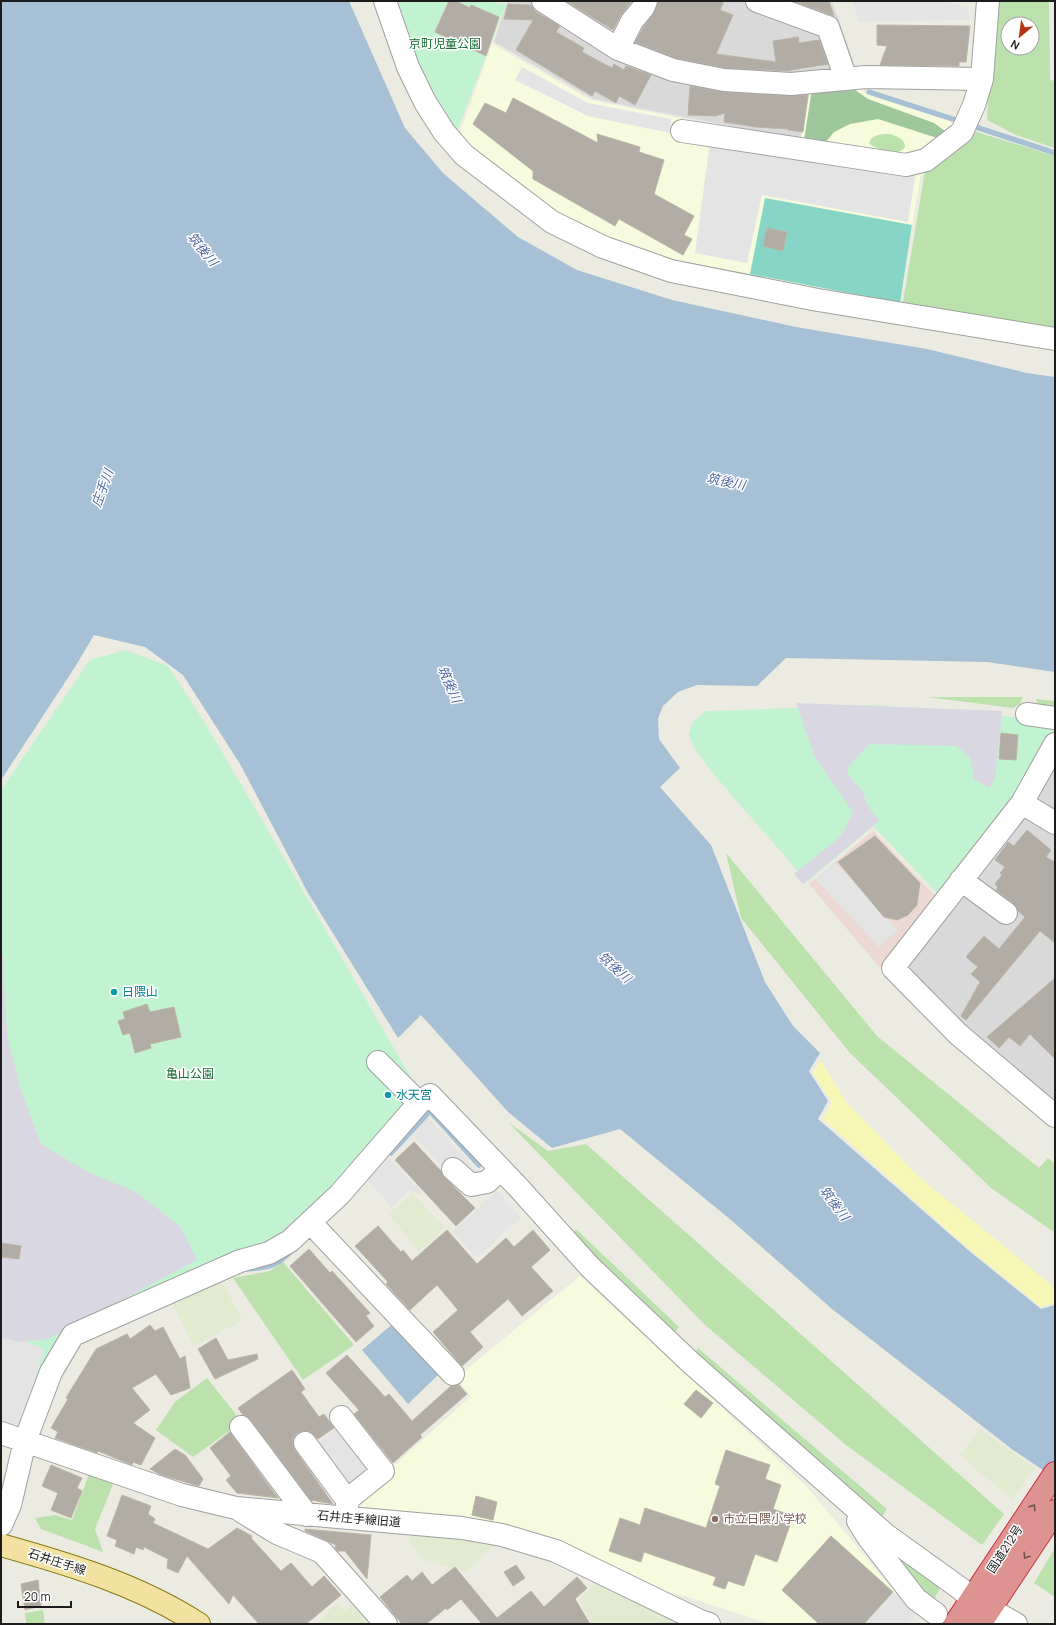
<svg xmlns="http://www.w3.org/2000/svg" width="1056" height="1625" viewBox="0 0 1056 1625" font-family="Manrope,'Noto Sans JP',sans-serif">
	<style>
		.residential { fill: #dad9d9 }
		.commercial { fill: #ecd9d3 }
		.education { fill: #f5fbdc }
		.farmland { fill: #e2eacf }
		.grass { fill: #bbe2ac; fill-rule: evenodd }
		.forest { fill: #9ec89b }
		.sand { fill: #f7f7b5 }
		.park { fill: #c2f3d1 }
		.pitch { fill: #87d5c7 }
		.parking { fill: #e4e4e4 }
		.plaza { fill: #d9d7e2 }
		.water { fill: #a6c1d6 }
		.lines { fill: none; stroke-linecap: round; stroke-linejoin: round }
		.stream { stroke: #a6c1d6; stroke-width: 5.5 }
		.building { fill: #b1ada5; stroke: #bcb5a6 }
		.minor-casing { stroke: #a0a0a0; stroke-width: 24 }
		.major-casing { stroke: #86780e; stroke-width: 24 }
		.highway-casing { stroke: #c63446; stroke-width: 24 }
		.minor { stroke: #fff; stroke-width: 22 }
		.major { stroke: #f2e1a1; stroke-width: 22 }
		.highway { stroke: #dd9390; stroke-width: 22 }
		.oneway { stroke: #735250 }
		.culture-dot { fill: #0f9aa8; stroke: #fff; stroke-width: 1.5 }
		.education-dot { fill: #8d6e63; stroke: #fff; stroke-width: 1.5 }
		.labels { text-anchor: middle; stroke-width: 3; stroke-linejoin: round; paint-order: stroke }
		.park-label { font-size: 12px; fill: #156e30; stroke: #fff }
		.culture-label { font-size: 12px; fill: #0d838f; stroke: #fff; text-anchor: start }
		.street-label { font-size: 12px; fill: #1c1c1c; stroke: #fff }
		.education-label { font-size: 12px; fill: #785e54; stroke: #fff; text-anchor: start }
		.water-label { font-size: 13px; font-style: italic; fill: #5268a2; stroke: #fff }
	</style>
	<rect width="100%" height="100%" fill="#ecebe2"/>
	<path class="residential" d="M505,1H832L861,84L811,86L800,140L593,99L494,42L507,2Z
		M1055,764V1101L1017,1073L905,971L1018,823Z"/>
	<path class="commercial" d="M873,831L939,900L886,967H879L809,884Z"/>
	<path class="education" d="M492,44L591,100L800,143L811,87L857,86L867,94L967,127L922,167L899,307L673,268L555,218L458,137Z
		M580,1276L806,1486L895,1592L867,1624H770L688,1597L642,1586L558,1547L355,1513L353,1503L471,1396L456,1378Z"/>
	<path class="farmland" d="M412,1193L445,1228L419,1252L389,1214Z
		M221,1280L242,1320L194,1346L171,1301Z
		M980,1430L1035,1468L1012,1500L960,1455Z
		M412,1532L494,1545L467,1572L422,1559L409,1541Z
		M595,1584L629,1598L677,1624H593L578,1601Z
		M358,1601L378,1624H317L336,1603L345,1612Z"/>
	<path class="grass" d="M993,1H1049L1050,80L1055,81V148L1016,135L987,120ZM1008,24H1032V48H1008Z
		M967,129L1055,156V335L902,308L926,165Z
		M890,134C897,137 905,138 905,147C903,149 901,152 897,152C889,153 875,149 869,143C872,134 881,134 890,134Z
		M927,697H1023L1020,704L1013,708Z
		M1036,699L1055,701V713L1040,711Z
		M726,853L877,1036L1039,1168L1048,1158L1055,1164V1233L991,1188L850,1053L741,918Z
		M508,1122L548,1151L586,1144L1004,1514L982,1545L846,1445L704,1324Z
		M576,1229L679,1327L671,1337L570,1238Z
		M283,1262L354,1345L303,1380L233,1278L270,1271Z
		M698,1348L887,1509L880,1520L692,1359Z
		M207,1378L242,1422L193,1457L156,1430L175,1402Z
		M89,1474L114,1482L95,1529L103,1552L41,1529L35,1518L55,1515L72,1520Z
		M873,1530L943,1583L932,1603Z
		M1055,1548V1597L1034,1583Z
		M43,1610L45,1624H26L25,1613Z"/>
	<path class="forest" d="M812,89L855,90L868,99L934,123L945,131L937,138L878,119L850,124L834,132L825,143L804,140Z"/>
	<path class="sand" d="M820,1060L847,1103L920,1178L1055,1288V1302L1041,1307L969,1249L823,1119L832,1102L813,1073Z"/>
	<path class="park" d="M389,1H480L506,4L457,132L442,120Z
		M126,650L168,666L205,723L255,808L424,1100L310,1222L73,1335L25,1441L1,1433V790L90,660Z
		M872,705L952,711L1055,721V737L1011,808L941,897L873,826L807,882L716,777L694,748L689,734L693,722L705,711Z"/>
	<path class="pitch" d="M765,198L912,225L900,303L750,274Z"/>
	<path class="parking" d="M852,1H945L968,8L969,20L859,22Z
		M522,67L588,103L671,119L670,133L588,116L515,80Z
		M710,142L916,171L908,222L762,195L747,263L695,253Z
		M834,862L898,930L879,947L815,879Z
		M427,1116L476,1170L461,1182L452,1178L410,1131Z
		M386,1155L422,1192L420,1195L410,1190L392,1208L364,1176Z
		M497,1191L521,1217L477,1258L452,1232Z
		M1,1332L44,1349L20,1431L1,1425Z
		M339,1426L374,1470L346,1493L312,1448Z
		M893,1593L918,1612L908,1624H865Z"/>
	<path class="plaza" d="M796,703L1002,711L995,778L990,788L974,779L970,757L956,746L870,744L848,767L847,773L863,792L867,805L879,821L803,884L794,874L841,836L853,812L814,755Z
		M1,955L3,956L7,1035L21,1090L41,1144L88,1172L136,1192L180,1226L197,1260L48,1339L20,1342L1,1338Z"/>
	<path class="water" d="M1,1H349L405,128L443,173L518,237L577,270L672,300L796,327L927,349L1027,373L1055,377V672L987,662L786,658L757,686L697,685L678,692L663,706L658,719L659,739L680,768L660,787L711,845L765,982L793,1026L820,1053L809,1071L828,1101L818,1119L968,1250L1041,1309L1055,1305V1478L1013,1450L832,1309L731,1220L620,1129L552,1148L508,1112L421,1015L398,1038L308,893L240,764L183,675L145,647L94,635L75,667L1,780Z
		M395,1322L440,1373L408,1404L362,1350Z"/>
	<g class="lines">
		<path class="stream" d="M869,92L962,122
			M970,125L1055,153
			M391,1153L430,1111L479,1165
			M247,1269C269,1267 276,1267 292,1250"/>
	</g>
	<path class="building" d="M449,1H456L470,8L471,5L499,17L486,56L435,32Z
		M566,1H632L621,15L613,30Z
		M658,1H724L720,10L733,15L716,54L776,62L773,41L798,37L799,43L819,40L828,64L791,70V71L726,68L676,58L635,42L643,28L654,13Z
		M793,1H829L834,16L832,15Z
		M508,4L531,5L536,12L560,26L556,32L584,48L582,52L612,68L614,64L624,70L626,66L651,75L635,105L619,96L616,103L595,91L592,96L516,50L533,20L504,19Z
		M877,25L970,26L966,62H959V66L880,65L887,46L877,45Z
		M690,86L723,92L790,96L808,95L803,132L788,130V129L756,127L724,122L725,113L715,116L688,115Z
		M513,98L598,143L597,134L640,147L639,152L664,160L654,194L694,216L684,235L692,239L683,255L619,219L615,226L533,179V171L473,124L485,103L506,113Z
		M767,228L787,232L783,251L763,246Z
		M1001,733L1018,735L1016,760L999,759Z
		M1027,830L1051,850L1046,857L1055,862V943L1040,931L966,1020L961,1016L980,982L971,974L978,967L966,957L984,936L999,949L1025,917L1018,911L1013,903L996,890L998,887L995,884L1002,875L1000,873L1005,867L995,860L1008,842L1014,846Z
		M875,836L920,883L917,905L908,915L897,920L884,917L838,862Z
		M1055,978V1059L1030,1034L1020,1046L1009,1037L999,1048L987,1037Z
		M147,1004L150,1012L174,1007L181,1037L150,1044L151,1048L135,1053L130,1033L123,1035L118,1021L125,1019L123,1012Z
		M414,1142L441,1171L445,1178L475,1208L456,1226L395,1160Z
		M378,1226L401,1252L403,1250L412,1261L447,1230L477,1264L506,1238L514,1247L533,1230L550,1250L531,1267L553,1291L522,1316L508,1299L470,1332L483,1347L462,1366L433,1332L458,1310L437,1285L410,1310L386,1284L388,1282L355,1246Z
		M1,1243L21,1246L19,1259L1,1257Z
		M309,1249L330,1273L332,1271L370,1313L366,1316L374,1326L356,1342L290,1266Z
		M150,1325L155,1331L163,1327L180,1359L185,1356L190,1388L171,1395L156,1374L132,1388L150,1410L133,1423L155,1438L141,1465L133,1462L132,1465L98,1451L97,1453L55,1438L58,1432L51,1428L68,1399L66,1398L96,1349L127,1334L130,1339Z
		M216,1338L228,1360L257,1354L258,1359L215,1379L198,1349Z
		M347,1355L385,1397L389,1394L412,1421L451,1386L459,1385L467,1394L420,1435L422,1437L393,1463L354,1414L359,1410L326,1373Z
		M292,1370L305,1389L301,1392L319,1417L324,1414L334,1428L318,1439L310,1432L303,1431L297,1433L293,1438V1444L295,1450L333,1504L311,1500L251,1420L243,1415L238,1408Z
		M696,1390L713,1403L701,1418L684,1404Z
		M230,1432L231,1434L278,1498L237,1493L226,1480L231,1476L210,1448Z
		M175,1449L185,1455L203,1479L199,1486L161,1475L150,1469Z
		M726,1450L770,1465L765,1479L781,1485L773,1509L793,1516L777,1562L755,1554L744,1586L728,1581L725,1589L713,1585L716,1577L644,1552L641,1562L609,1551L620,1518L640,1525L645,1508L706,1528L720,1486L715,1484Z
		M51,1465L82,1478L77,1488L82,1491L71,1518L51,1510L58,1493L42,1486Z
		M122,1495L151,1506L148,1514L155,1519L153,1523L208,1549L237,1528L252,1536L251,1538L281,1571L291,1563L312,1587L324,1576L341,1595L306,1624H259L233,1595L229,1604L187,1556L178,1573L167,1568L168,1559L144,1547L143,1550L136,1547L134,1554L115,1546L117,1540L107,1536Z
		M476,1496L497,1502L493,1520L472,1515Z
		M305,1529L371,1535L367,1579L345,1551H338L335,1548L336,1545L305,1531Z
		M831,1536L893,1592L864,1624H819L782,1590Z
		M516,1565L525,1578L513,1586L504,1572Z
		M455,1567L497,1618L531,1591L544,1607L577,1577L587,1588L575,1599L590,1624H482L461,1599L447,1610L446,1608L426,1624H402L380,1597L407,1575L412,1581L422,1572L432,1585Z
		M38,1580L41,1606L25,1610L21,1584Z"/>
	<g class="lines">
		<defs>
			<path id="minor" d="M385,1L408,67L425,102L444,132L464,155L552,222L603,247L671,271L818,300L1055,339
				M543,1L618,49L673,70L724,80L791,84L866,77L982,79
				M757,1L828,27L846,79
				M618,49L632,21L643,8L646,1
				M682,131L906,165L926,160L962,132L974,105L982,79L988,1
				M1027,714L1055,718
				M1055,744L1022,803L893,968L958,1034L1055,1116
				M1022,803L1055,823
				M961,880L1006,913
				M378,1062L419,1103
				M453,1169L471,1185L487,1182L501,1169
				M310,1222L453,1374
				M341,1417L383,1471L347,1500V1518
				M241,1427L307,1515
				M1,1433L182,1495L236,1508L462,1528L502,1535L556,1551L700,1621L709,1624
				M305,1443L347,1500
				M241,1511L277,1533L322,1552L386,1624
				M858,1521L868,1537L916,1599L936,1614
				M1,1525L10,1505L25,1441L51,1372L73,1335L240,1261L269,1253L290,1241L340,1194L419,1103L430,1095L518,1187L590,1267L690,1362L886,1535L961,1589L972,1599L1016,1624"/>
			<path id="major" d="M1,1545C69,1564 139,1585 199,1624"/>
			<path id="highway" d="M955,1624L1055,1473
				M980,1624L1055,1511"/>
		</defs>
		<use href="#minor" class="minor-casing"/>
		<use href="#major" class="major-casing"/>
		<use href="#highway" class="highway-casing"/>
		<use href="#minor" class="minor"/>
		<use href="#major" class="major"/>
		<use href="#highway" class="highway"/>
	</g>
	<defs><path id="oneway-chevron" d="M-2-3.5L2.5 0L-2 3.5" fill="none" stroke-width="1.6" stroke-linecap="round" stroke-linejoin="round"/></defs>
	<g class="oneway">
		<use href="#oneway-chevron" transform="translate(1033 1507) rotate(-57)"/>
		<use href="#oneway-chevron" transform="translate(1026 1556) rotate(123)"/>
	</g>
	<g class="culture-dot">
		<circle cx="114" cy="992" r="4"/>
		<circle cx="388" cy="1095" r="4"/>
	</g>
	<circle class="education-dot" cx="715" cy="1519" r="4"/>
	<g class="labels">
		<g class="park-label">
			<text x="445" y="48">京町児童公園</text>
			<text x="190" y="1078">亀山公園</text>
		</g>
		<g class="culture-label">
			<text x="122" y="996">日隈山</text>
			<text x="396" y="1099">水天宮</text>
		</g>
		<g class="street-label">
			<text transform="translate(359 1519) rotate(5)" y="4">石井庄手線旧道</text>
			<text transform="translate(1005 1549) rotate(-57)" y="4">国道212号</text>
			<text transform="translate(57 1562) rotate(18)" y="4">石井庄手線</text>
		</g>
		<g class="education-label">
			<text x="723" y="1523">市立日隈小学校</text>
		</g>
		<g class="water-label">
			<text transform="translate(203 249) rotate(50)" y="5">筑後川</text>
			<text transform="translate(726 481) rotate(11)" y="5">筑後川</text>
			<text transform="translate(102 488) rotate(-70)" y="5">庄手川</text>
			<text transform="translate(450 684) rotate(66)" y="5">筑後川</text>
			<text transform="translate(615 967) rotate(42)" y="5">筑後川</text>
			<text transform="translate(835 1203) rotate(53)" y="5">筑後川</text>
		</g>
	</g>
	<rect width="1056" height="1625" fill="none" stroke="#1c1c1c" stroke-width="4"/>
	<g transform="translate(1020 36) rotate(209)"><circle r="19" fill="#ffffff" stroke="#a4a4a4"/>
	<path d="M0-3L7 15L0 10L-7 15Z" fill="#b53613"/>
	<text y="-6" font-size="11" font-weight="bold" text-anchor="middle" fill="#1c1c1c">N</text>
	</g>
	<path d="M18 1601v6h53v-6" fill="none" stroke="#1c1c1c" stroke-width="2"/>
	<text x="24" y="1601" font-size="12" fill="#1c1c1c" stroke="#ffffff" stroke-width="3" paint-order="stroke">20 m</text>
</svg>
